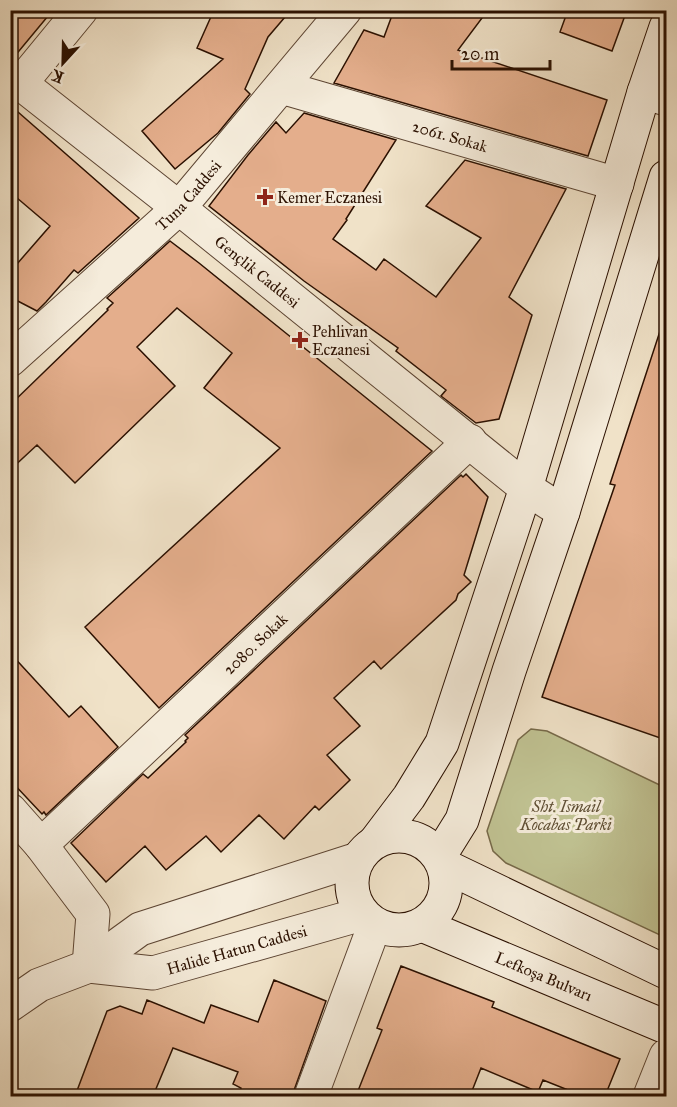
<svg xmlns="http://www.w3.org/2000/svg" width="677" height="1107" viewBox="0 0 677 1107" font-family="'IM FELL Great Primer',serif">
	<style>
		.green { fill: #c0c292; stroke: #766949; stroke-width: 1.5 }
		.building { fill: #e4ae8c; stroke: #2b1000; stroke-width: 1.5 }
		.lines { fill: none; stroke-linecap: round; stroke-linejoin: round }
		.minor-casing { stroke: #5c4432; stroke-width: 35 }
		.tertiary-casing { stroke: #5c4432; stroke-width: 35 }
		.secondary-casing { stroke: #2b1000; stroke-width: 35 }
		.minor { stroke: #f5ecdb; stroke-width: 33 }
		.tertiary { stroke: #f5ecdb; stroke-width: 33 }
		.secondary { stroke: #f5ecdb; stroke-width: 33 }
		.poi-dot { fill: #8f2418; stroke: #f5ecdb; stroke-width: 2 }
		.labels { text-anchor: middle; stroke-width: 6; stroke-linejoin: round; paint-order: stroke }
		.street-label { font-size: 16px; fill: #2b1000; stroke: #f5ecdb }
		.poi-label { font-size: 16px; fill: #2b1000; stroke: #f5ecdb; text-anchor: start }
		.park-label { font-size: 16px; font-style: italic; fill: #5f4e33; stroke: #f5ecdb }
	</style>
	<rect width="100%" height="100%" fill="#f0e2c8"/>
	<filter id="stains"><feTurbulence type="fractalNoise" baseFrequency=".00333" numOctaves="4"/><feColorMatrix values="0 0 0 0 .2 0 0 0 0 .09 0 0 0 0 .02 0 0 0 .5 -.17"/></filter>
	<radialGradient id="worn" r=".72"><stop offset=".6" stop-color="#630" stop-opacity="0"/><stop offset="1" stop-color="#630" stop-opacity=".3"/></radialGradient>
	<path class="green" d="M531,729L547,731L666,788V933L662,936L506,863L493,851L487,831L518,740Z"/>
	<path class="building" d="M10,10H53L14,57H10Z
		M214,10H291L268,37L245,89L250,94L218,133L175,169L142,131L223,59L197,48Z
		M394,10H488L458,50L607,100L588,156L334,83L364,30L384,37Z
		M568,10H627L612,51L560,32Z
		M10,105L139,218L78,273L74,270L46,302L37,311L10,297V272L50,226L10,192Z
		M304,113L396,140L346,219L347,220L333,239L376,270L384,259L436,297L481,238L426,206L465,160L566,189L509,297L532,315L499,419L476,423L441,396L446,390L396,351L398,348L304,281L209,206L248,155L276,122L286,133Z
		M170,241L199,263L432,451L159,708L85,627L280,448L204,388L232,353L177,308L137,347L175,386L75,483L37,445L10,470V405L108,310L107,309L113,303L107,298Z
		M661,328L666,329V740L542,697L615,485L610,484Z
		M466,474L488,497L464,575L471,582L458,594L456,600L381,669L374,661L334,698L360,726L327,755L350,780L319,810L315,806L284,839L259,815L221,852L206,836L166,870L145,846L106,882L71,843L143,774L148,778L186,742L185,741L188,738L185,735L461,475L463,477Z
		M10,653L69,717L81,706L118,747L46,815L44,812L42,814L10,780Z
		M401,966L494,1002L492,1007L620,1059L605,1096H583L543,1080L538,1092L481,1068L470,1096H356L382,1030L377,1028Z
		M274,980L326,1001L292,1096H238L241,1088L233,1084L238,1072L173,1048L153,1096H75L107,1011L120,1006L142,1014L147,1000L204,1023L211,1005L258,1022Z"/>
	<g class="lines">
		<defs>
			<g id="minor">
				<path d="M21,83L81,10"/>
				<path id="s1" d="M281,87L617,184"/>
				<path d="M10,810L41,845L93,914L89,966"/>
				<path id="s2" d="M41,845L470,441"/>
				<path d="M311,1096L375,924"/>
				<path d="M650,1096L666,1056"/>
			</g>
			<g id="tertiary">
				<path id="s3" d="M10,75L179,208L526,488L563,512"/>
				<path d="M644,92L666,99"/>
				<path id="s4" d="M10,360L179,208L345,10"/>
				<path d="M89,966L140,929L358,859"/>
				<path id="s5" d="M10,1005L39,985L89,966L153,973L362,914"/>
			</g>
			<g id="secondary">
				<circle cx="399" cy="883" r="47"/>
				<path d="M375,842L409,797L442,743L526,488L644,92L666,27"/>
				<path d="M439,857L462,820L509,671L563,512L666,177"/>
				<path d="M443,865L666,972"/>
				<path id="s6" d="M422,925L666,1027"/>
			</g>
		</defs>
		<use href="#minor" class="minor-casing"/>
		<use href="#tertiary" class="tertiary-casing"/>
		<use href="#secondary" class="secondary-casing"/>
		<use href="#minor" class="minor"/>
		<use href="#tertiary" class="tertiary"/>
		<use href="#secondary" class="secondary"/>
	</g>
	<g class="poi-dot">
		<path d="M262 188h6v6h6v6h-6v6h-6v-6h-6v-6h6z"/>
		<path d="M297 331h6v6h6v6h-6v6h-6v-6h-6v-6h6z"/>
	</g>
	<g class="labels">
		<g class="street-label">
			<text dy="6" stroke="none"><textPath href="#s1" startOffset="176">2061. Sokak</textPath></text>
			<text dy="6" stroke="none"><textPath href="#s4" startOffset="243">Tuna Caddesi</textPath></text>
			<text dy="6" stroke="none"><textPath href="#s3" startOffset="316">Gençlik Caddesi</textPath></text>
			<text dy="6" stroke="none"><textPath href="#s2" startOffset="294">2080. Sokak</textPath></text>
			<text dy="6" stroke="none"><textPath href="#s5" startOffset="240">Halide Hatun Caddesi</textPath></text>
			<text dy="6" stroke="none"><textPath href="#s6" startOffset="132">Lefkoşa Bulvarı</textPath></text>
		</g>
		<g class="poi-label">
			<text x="277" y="203">Kemer Eczanesi</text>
			<text x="312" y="337">Pehlivan<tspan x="312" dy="18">Eczanesi</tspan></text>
		</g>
		<g class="park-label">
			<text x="566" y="812">Sht. Ismail<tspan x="566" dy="18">Kocabas Parki</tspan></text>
		</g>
	</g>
	<rect width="677" height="1107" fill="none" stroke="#f0e2c8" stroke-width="36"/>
	<rect x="12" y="12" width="653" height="1083" fill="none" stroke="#2b1000" stroke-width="3"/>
	<rect x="18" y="18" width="641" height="1071" fill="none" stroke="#2b1000" stroke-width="1.5"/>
	<g transform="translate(63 63) rotate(202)" stroke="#f5ecdb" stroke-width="4.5" paint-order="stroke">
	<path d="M0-4.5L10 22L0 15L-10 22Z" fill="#2b1000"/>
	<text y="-9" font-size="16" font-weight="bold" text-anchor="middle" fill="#2b1000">K</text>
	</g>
	<path d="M452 60v9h98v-9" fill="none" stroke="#2b1000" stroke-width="3"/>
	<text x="461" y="60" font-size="18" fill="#2b1000" stroke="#f5ecdb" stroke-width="4.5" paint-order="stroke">20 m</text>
	<rect width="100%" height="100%" filter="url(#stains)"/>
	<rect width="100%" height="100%" fill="url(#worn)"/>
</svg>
